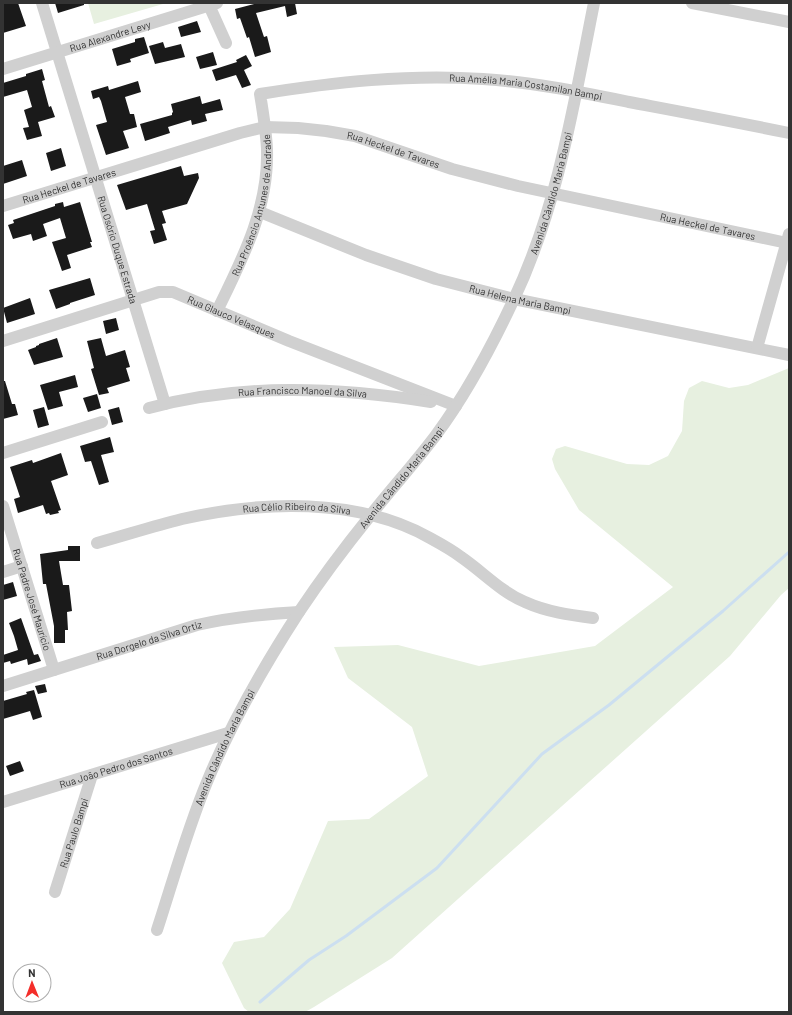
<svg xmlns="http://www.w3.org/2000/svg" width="792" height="1015" viewBox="0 0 792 1015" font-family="Barlow,sans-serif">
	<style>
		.green { fill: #e7f0e0 }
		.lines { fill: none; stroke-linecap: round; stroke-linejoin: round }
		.stream { stroke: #ccdff0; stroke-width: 3 }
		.building { fill: #1a1a1a }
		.street { stroke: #d0d0d0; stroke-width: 12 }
		.labels { text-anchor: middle; stroke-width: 4; stroke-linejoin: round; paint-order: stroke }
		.street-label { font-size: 10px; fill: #333; stroke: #fff }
	</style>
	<rect width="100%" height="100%" fill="#fff"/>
	<path class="green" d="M88,3H163V4L94,24Z
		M789,368V588L781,595L730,656L392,958L314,1007L305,1012H249L244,1008L222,963L234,942L264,937L290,909L328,821L369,819L428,776L412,727L348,678L334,647L398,645L479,666L595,646L673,587L579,510L555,469L552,459L556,449L565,446L627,464L649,465L668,456L682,431L684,401L689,388L702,381L729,388L748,385Z"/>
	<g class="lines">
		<path class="stream" d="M260,1002L309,960L346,936L437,868L542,754L609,705L723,611L789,552"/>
	</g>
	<path class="building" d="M3,3H18L26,26L3,33Z
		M55,3H84V5L58,13Z
		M258,3H295L297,14L287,17L285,6L256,13L264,37L267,36L271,52L255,57L249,37L247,38L240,18L237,19L235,9Z
		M197,21L201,32L181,37L178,27Z
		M144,37L149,53L130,59L131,62L117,66L112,49L135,42V39Z
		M163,42L165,48L181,44L185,57L155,64L149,46Z
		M213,52L217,65L200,69L196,57Z
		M246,55L252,66L244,70L251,85L242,88L236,75L216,81L212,70L237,62L236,60Z
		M42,69L45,80L42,81L49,107L51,106L55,117L38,122L42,136L27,140L23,128L29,127L24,110L32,107L27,90L3,97V83L26,76V74Z
		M138,81L141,92L125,97L130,114H134L137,127L123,131L129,148L106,155L96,125L107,122L101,101L99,97L93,99L91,91L108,86L109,90Z
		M200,96L202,104L220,99L223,110L205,114L207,121L192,125L191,120L168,127L170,133L145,141L140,124L172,115V113L173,112L171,104Z
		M61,148L66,166L51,171L46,153Z
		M22,160L27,176L3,184V166Z
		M181,166L184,176L198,173L199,178L187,204L162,211L166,223L162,224L167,240L154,244L150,231L155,230L147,204L126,210L117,185Z
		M63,202L64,207L80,202L92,242H90L92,247L67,255L71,268L62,271L52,242L66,238L60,218L43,224L47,236L33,241L31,234L13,239L8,225L14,223L13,220L55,206V204Z
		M90,278L95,295L70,303V304L56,309L49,290Z
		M30,298L35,314L7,323L3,308Z
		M116,318L119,330L106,334L103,321Z
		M57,338L63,357L34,365L28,350L36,347V346L39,345V344Z
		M101,338L106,356L125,350L130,367L126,368L130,381L107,388L109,393L99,395L91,369L94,368L87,341Z
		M75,375L78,387L59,392L63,406L48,410L40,385Z
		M3,381H5L12,404H15L18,415L3,419Z
		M97,394L101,408L88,412L83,398Z
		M44,407L49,425L38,428L33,410Z
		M119,407L123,422L112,425L108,410Z
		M110,437L114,452L101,455L109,482L99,485L91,461L85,462L80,446Z
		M61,453L68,475L51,481L61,510L58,511L59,513L50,515L49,513L46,514L43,505L18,513L14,499L20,497L10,467L32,460L33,463Z
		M68,546H80V561H59L63,585H69L72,611L67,612L68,630H65V643H54V626L46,584H43L40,554L68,550Z
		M13,582L17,596L3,600V585Z
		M21,618L34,655L38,654L41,661L28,665L27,659L11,664L10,661L3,663V655L18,650L14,636L9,623Z
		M45,684L47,692L38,694L35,686Z
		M34,690L42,717L33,720L30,711L3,719V701L27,694L26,692Z
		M20,761L24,771L10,776L6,766Z"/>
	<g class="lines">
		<g class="street">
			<path id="s1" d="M42,3L165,404"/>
			<path d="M208,3L226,43"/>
			<path d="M692,3L789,22"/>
			<path id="s2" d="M3,69L217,3"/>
			<path id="s3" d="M3,206L240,133L265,127L298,128L326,131L355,136L452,169L518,186L787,243"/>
			<path id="s4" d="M260,212L366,255L436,279L514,299L789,355"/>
			<path id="s5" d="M217,311C242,260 269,208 267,149C266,131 263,112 260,94C334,82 408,74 483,79C532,82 580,92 629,102C682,112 736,122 789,133"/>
			<path id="s6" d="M3,341L159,292H173L289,341L456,406"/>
			<path d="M757,348L789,234"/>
			<path id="s7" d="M149,408C241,383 337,387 431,402"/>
			<path d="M3,453L102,422"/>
			<path id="s8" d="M3,506L54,670"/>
			<path id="s9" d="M97,543C126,535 154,526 182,519C262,501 357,497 430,538C441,544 452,550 461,557C483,572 501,592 525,602C547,612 570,615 593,618"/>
			<path d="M3,572L22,566"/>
			<path id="s10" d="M3,686L197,625C232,617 264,614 299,612"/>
			<path id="s11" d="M3,802L228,733"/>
			<path id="s12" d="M55,892L92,775"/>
			<path id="s13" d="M157,930C173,881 187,830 207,782C231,723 264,666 299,612C321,579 345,547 370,516C392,488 415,463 436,435C467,393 492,346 514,299C558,206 574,103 594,3"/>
		</g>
	</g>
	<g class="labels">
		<g class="street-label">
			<text dy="4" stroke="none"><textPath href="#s2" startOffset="112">Rua Alexandre Levy</textPath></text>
			<text dy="4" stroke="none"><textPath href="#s5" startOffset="494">Rua Amélia Maria Costamilan Bampi</textPath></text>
			<text dy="4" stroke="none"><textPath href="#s3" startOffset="405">Rua Heckel de Tavares</textPath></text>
			<text dy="4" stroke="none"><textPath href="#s3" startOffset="69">Rua Heckel de Tavares</textPath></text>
			<text dy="4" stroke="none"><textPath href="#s13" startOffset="843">Avenida Cândido Maria Bampi</textPath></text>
			<text dy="4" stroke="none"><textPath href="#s5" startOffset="113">Rua Proêncio Antunes de Andrade</textPath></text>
			<text dy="4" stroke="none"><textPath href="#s3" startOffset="729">Rua Heckel de Tavares</textPath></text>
			<text dy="4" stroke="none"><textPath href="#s1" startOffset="258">Rua Osório Duque Estrada</textPath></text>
			<text dy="4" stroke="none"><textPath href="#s4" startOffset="275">Rua Helena Maria Bampi</textPath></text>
			<text dy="4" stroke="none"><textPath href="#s6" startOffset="241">Rua Glauco Velasques</textPath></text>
			<text dy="4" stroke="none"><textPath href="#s7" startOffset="155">Rua Francisco Manoel da Silva</textPath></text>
			<text dy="4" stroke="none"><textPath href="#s13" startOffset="519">Avenida Cândido Maria Bampi</textPath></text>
			<text dy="4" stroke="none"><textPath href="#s9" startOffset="204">Rua Célio Ribeiro da Silva</textPath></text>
			<text dy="4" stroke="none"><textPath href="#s8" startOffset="98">Rua Padre José Maurício</textPath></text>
			<text dy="4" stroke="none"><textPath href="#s10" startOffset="153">Rua Dorgelo da Silva Ortiz</textPath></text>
			<text dy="4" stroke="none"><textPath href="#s13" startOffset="195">Avenida Cândido Maria Bampi</textPath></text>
			<text dy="4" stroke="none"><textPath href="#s11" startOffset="118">Rua João Pedro dos Santos</textPath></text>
			<text dy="4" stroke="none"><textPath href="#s12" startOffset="62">Rua Paulo Bampi</textPath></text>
		</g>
	</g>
	<rect width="792" height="1015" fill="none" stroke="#333333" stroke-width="8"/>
	<g transform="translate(32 983) rotate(359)"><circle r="19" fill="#ffffff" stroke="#adadad"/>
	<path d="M0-3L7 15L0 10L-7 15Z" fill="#f42e2a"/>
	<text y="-6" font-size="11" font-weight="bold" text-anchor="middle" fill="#333333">N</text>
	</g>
</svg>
